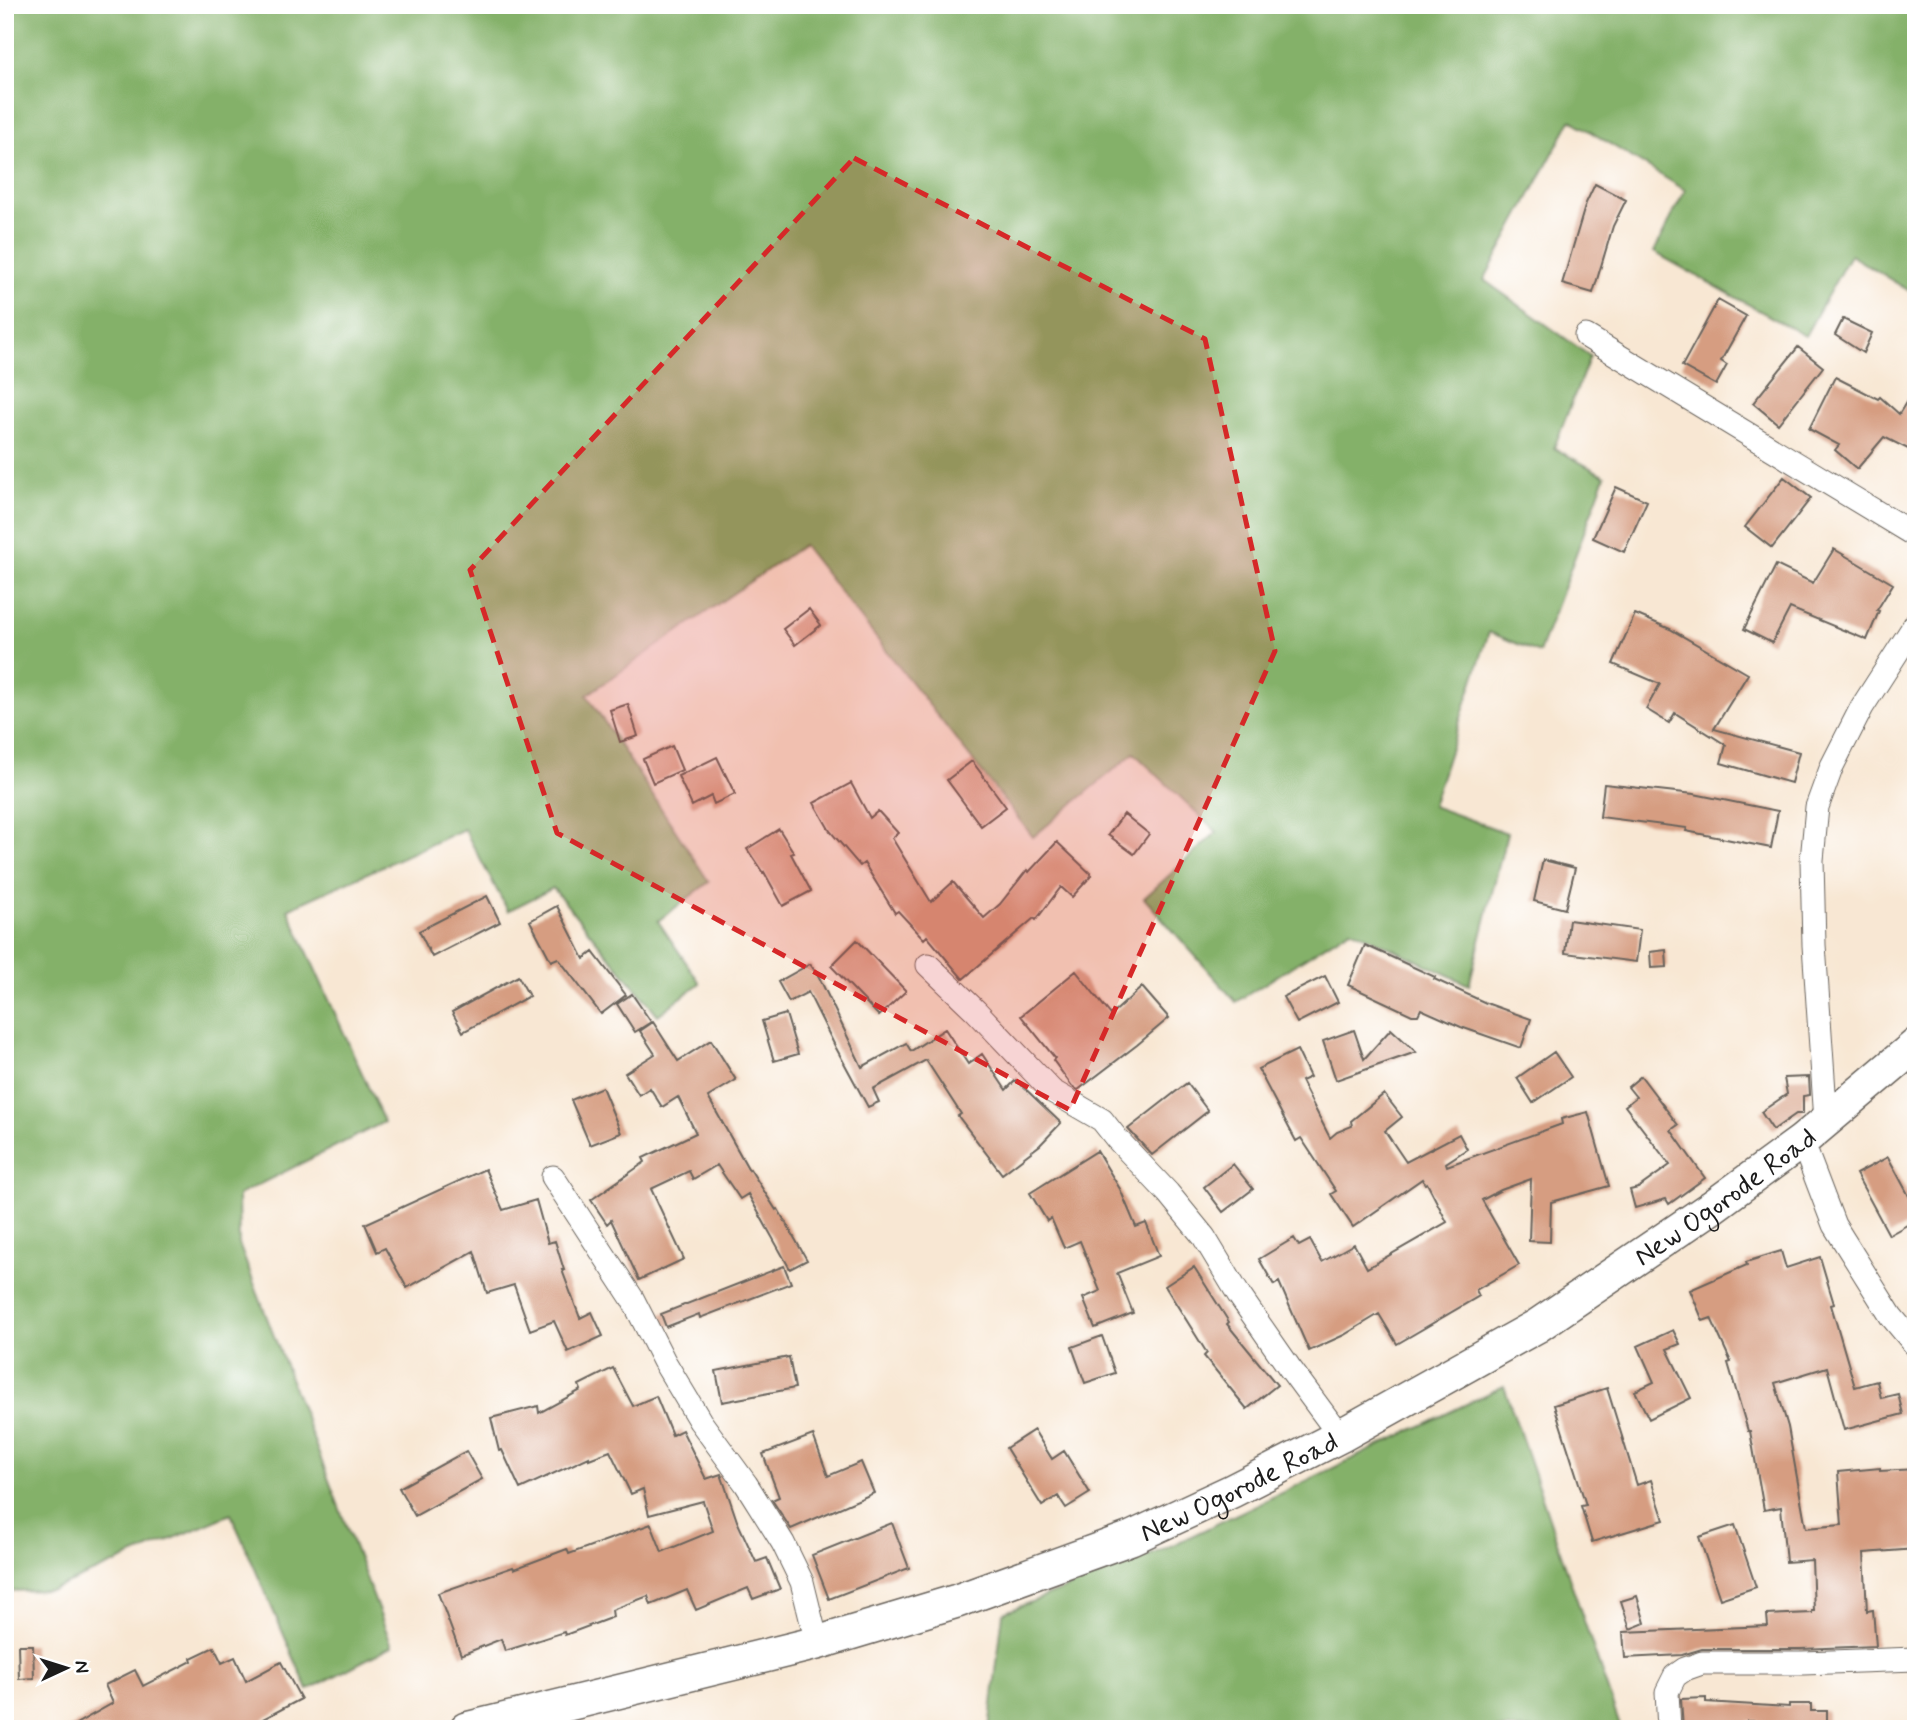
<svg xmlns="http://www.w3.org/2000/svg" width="1921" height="1734" viewBox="0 0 1921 1734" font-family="Mynerve,sans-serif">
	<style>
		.forest { fill: #84b169; stroke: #506642; stroke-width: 2 }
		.building { fill: #d69d81 }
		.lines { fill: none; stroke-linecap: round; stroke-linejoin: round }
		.street-casing { stroke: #69635c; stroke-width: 25 }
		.secondary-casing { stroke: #69635c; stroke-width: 36 }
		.street { stroke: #fff; stroke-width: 23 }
		.secondary { stroke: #fff; stroke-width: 33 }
		.marked { fill: #d62828; fill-opacity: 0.2; stroke: #d62828; stroke-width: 5; stroke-dasharray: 14 9; stroke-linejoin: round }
		.labels { text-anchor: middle; stroke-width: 7; stroke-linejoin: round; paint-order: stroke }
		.street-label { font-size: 28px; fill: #1c1c1c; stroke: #fff }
	</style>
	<rect width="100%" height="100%" fill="#fff"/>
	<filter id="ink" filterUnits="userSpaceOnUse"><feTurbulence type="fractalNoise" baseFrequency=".0143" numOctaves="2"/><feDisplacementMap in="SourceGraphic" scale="14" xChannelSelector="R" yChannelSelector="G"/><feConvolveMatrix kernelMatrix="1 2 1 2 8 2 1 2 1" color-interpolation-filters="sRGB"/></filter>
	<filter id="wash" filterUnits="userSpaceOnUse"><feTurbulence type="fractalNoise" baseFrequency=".00686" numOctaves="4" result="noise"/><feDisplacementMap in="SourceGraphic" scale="28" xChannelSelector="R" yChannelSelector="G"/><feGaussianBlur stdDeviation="1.57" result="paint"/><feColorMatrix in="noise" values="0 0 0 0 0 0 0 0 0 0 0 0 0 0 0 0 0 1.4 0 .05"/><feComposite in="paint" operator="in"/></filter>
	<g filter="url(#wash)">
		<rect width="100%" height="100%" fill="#f8e7d3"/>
		<path class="forest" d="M5,5H1916V295L1850,255L1805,336L1654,252L1685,190L1571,120L1484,280L1590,356L1554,448L1605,476L1539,653L1489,632L1432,806L1507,833L1469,985L1351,929L1236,1002L1144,898L1217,832L1134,753L1033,837L803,545L587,695L709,882L658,921L700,983L658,1015L553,888L508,911L464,829L288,909L384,1122L238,1195L239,1244L392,1646L308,1690L231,1514L52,1590L5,1591Z
			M1504,1386L1621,1729H989L1003,1613L1160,1551Z"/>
		<g id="blocks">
			<path class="building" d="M1595,184L1626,200L1613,226L1593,293L1562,284L1586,203Z
				M1718,300L1746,316L1721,361L1727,365L1716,385L1682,366Z
				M1843,319L1872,333L1863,353L1835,335Z
				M1798,347L1823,367L1778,424L1753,403Z
				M1835,377L1878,399L1880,397L1899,414L1916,386V453L1884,437L1857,469L1835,450L1839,445L1809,429Z
				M1784,477L1811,498L1772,548L1745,527Z
				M1616,487L1647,501L1624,552L1593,538Z
				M1834,549L1893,584L1877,610L1879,611L1867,640L1790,608L1772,643L1744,629L1776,565L1813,583Z
				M809,609L821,625L795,645L783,629Z
				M1635,614L1670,629L1748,674L1714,729L1799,752L1791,783L1721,763L1726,745L1675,713L1669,723L1646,709L1660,684L1613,664Z
				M628,704L638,736L620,742L610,710Z
				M672,746L682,770L653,783L643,759Z
				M717,757L735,794L714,804L711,796L692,806L678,776Z
				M972,761L1006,807L981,826L947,780Z
				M851,783L870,818L878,811L898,833L892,838L931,902L953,882L984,918L1000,904L1027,870L1029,872L1057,842L1092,875L1072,897L1061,887L1036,920L1034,918L963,979L927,936L924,939L898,911L895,913L864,863L860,866L830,831L814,803Z
				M1604,784L1694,794L1778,811L1771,848L1686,831L1687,828L1600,817Z
				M1124,814L1149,834L1134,854L1108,835Z
				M779,829L794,853L791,854L811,891L783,906L764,872L763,873L747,849Z
				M1543,860L1575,868L1565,909L1534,901Z
				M487,896L500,922L432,957L419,931Z
				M557,906L584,959L593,952L626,995L601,1014L558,958L551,961L530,921Z
				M1569,920L1640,930L1636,962L1565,953Z
				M857,940L906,991L879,1016L831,966Z
				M1365,945L1435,977L1434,979L1486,1003L1531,1019L1521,1048L1461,1027L1421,1009L1418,1015H1412L1348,985Z
				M1666,950L1667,967L1651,968L1650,952Z
				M810,964L819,977L862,1067L906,1043L911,1051L945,1029L968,1064L982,1054L1006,1090L1016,1080L1061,1123L1040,1145L1002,1174L958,1116L961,1114L926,1060L873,1089L879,1102L868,1107L836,1048L808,992L789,1002L778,982Z
				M1076,971L1111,1015L1142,987L1169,1018L1137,1045L1078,1090L1072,1086L1053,1060L1055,1058L1021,1016Z
				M518,976L529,996L463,1032L452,1012Z
				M1325,976L1338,1002L1297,1023L1283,997Z
				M632,994L651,1022L635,1032L617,1004Z
				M786,1014L798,1054L774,1061L762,1021Z
				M653,1022L678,1061L711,1040L736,1080L708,1097L749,1170L750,1169L776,1210L778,1209L807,1260L790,1269L748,1194L740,1199L717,1165L693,1179L689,1171L651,1189L684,1259L639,1280L611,1220L607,1224L591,1200L645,1162L643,1158L696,1133L678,1097L662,1107L650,1088L639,1095L625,1073L655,1054L640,1031Z
				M1391,1029L1416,1052L1336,1080L1323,1041L1354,1030L1364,1059Z
				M1297,1050L1310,1077L1301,1081L1330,1138L1337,1132L1352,1126L1351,1121L1384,1094L1402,1117L1385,1131L1406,1162L1459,1134L1467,1149L1446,1163L1447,1166L1562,1124L1561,1119L1588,1112L1609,1186L1551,1202L1550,1242L1529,1241L1531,1179L1501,1190L1482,1200L1519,1265L1476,1290L1479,1296L1397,1344L1379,1314L1344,1335L1309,1351L1279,1282L1274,1285L1259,1259L1294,1238L1299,1246L1310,1240L1322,1262L1354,1244L1367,1268L1447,1222L1427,1183L1425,1184L1422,1179L1353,1227L1331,1194L1336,1191L1301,1138L1296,1141L1258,1069Z
				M1554,1052L1571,1077L1533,1103L1517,1078Z
				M1641,1076L1678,1125L1671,1130L1705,1178L1669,1204L1666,1199L1635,1208L1630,1190L1638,1188L1670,1165L1625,1106L1636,1097L1628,1087Z
				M1809,1077L1810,1095L1803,1096V1114H1796L1773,1130L1761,1112L1787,1094L1784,1078Z
				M1187,1083L1208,1111L1152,1155L1128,1129Z
				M602,1087L621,1133L590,1145L571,1100Z
				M1097,1151L1120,1189L1136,1227L1146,1223L1159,1256L1117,1273L1133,1313L1095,1328L1083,1298L1100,1291L1080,1241L1064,1248L1051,1218L1047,1221L1030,1193Z
				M1888,1157L1916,1209V1220L1889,1235L1856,1174Z
				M1233,1164L1253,1189L1223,1212L1204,1187Z
				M485,1169L503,1210L536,1200L548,1243L555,1241L564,1270H562L580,1318L592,1312L603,1336L568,1352L554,1321L530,1330L514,1285L487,1293L474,1251L407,1288L385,1248L377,1252L365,1224Z
				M1781,1251L1786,1268L1820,1257L1834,1304L1831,1305L1855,1387L1877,1381L1881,1398L1898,1394L1903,1414L1844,1430L1827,1367L1775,1383L1788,1427L1806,1528L1842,1525L1838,1472L1880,1468V1471L1916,1469V1549L1864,1553L1867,1611L1873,1610L1876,1646L1800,1649H1702L1682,1655L1625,1658L1623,1632L1768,1626L1767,1615L1812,1613V1611H1814L1812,1560L1786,1562L1781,1507L1764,1510L1750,1431H1748L1728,1363L1731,1362L1711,1318L1703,1321L1690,1290L1747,1265L1746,1262Z
				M784,1266L791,1283L700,1318L699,1314L666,1327L661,1314Z
				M1194,1267L1229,1322L1227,1324L1277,1385L1247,1409L1204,1356L1207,1353L1165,1286Z
				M1673,1330L1680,1344L1667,1349L1691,1398L1649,1419L1635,1391L1654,1382L1638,1346Z
				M1102,1336L1115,1373L1085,1383L1072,1347Z
				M789,1357L795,1388L722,1402L716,1371Z
				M613,1368L633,1406L656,1396L672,1435L682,1430L706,1479L721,1474L737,1521L756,1562L767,1558L780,1589L753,1599L748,1588L696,1610L687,1590L651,1605L648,1596L612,1610L613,1617L565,1635L564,1632L505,1651L501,1639L461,1655L438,1593L513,1567L514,1569L567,1549L569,1554L651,1524L662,1552L713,1531L703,1501L649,1515L643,1489L631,1494L610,1451L589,1459V1457L520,1489L502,1450L499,1451L491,1418L538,1406L539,1413L581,1390L579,1385Z
				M1607,1388L1637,1485L1651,1480L1664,1520L1592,1542L1581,1506L1586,1505L1554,1405Z
				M1034,1430L1052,1459L1064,1451L1090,1493L1066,1508L1058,1496L1042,1506L1006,1448Z
				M813,1435L828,1476L861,1462L874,1493L791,1529L772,1500L779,1497L763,1454Z
				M466,1451L482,1479L415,1516L399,1488Z
				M892,1523L909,1568L829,1599L812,1555Z
				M1735,1525L1756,1587L1720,1599L1699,1537Z
				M1637,1596L1645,1623L1630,1629L1621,1601Z
				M18,1645H33L34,1678L19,1679Z
				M214,1647L222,1663L235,1657L246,1681L281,1662L301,1699L263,1719L268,1729H67L113,1703L105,1685L135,1670L143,1686L192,1661L191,1658Z
				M1706,1698V1702L1789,1707V1704H1811V1711H1827V1729H1789V1723L1748,1721L1747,1729H1683L1681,1699Z"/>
		</g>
	</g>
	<g filter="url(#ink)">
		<use href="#blocks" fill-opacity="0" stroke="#69635c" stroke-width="2"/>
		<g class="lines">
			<defs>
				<path id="street" d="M1586,336L1916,536
					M928,965L976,1011L1052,1091L1102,1120L1117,1139L1168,1193L1204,1237L1239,1295L1289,1367L1340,1436
					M1826,1121L1814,945L1812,860L1817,807L1832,766L1862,707L1916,623
					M1802,1141L1834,1225L1891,1316L1916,1346
					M553,1177L632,1298L664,1361L700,1421L746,1484L783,1543L802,1582L817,1643
					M1669,1729L1667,1692L1675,1676L1685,1669L1702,1663H1803L1916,1659"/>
				<g id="secondary">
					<path id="s1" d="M466,1729L817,1643L957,1601L1131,1538L1232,1491L1340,1436L1537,1326L1712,1207L1802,1141L1916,1045"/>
				</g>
			</defs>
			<use href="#street" class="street-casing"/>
			<use href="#secondary" class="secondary-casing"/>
			<use href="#street" class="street"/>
			<use href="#secondary" class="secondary"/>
		</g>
	</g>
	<path class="marked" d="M854,158L1205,339L1275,651L1070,1110L557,833L470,570Z"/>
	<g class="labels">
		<g class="street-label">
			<text dy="10" stroke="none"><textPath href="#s1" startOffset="1379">New Ogorode Road</textPath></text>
			<text dy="10" stroke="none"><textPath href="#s1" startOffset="812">New Ogorode Road</textPath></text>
		</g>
	</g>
	<rect width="1921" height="1734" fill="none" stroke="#fff" stroke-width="28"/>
	<g transform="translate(66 1668) rotate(86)" stroke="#ffffff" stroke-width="5" paint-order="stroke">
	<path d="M0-5L12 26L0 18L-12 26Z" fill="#1c1c1c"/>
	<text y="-10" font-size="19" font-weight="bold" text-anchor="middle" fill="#1c1c1c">N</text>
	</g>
</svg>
